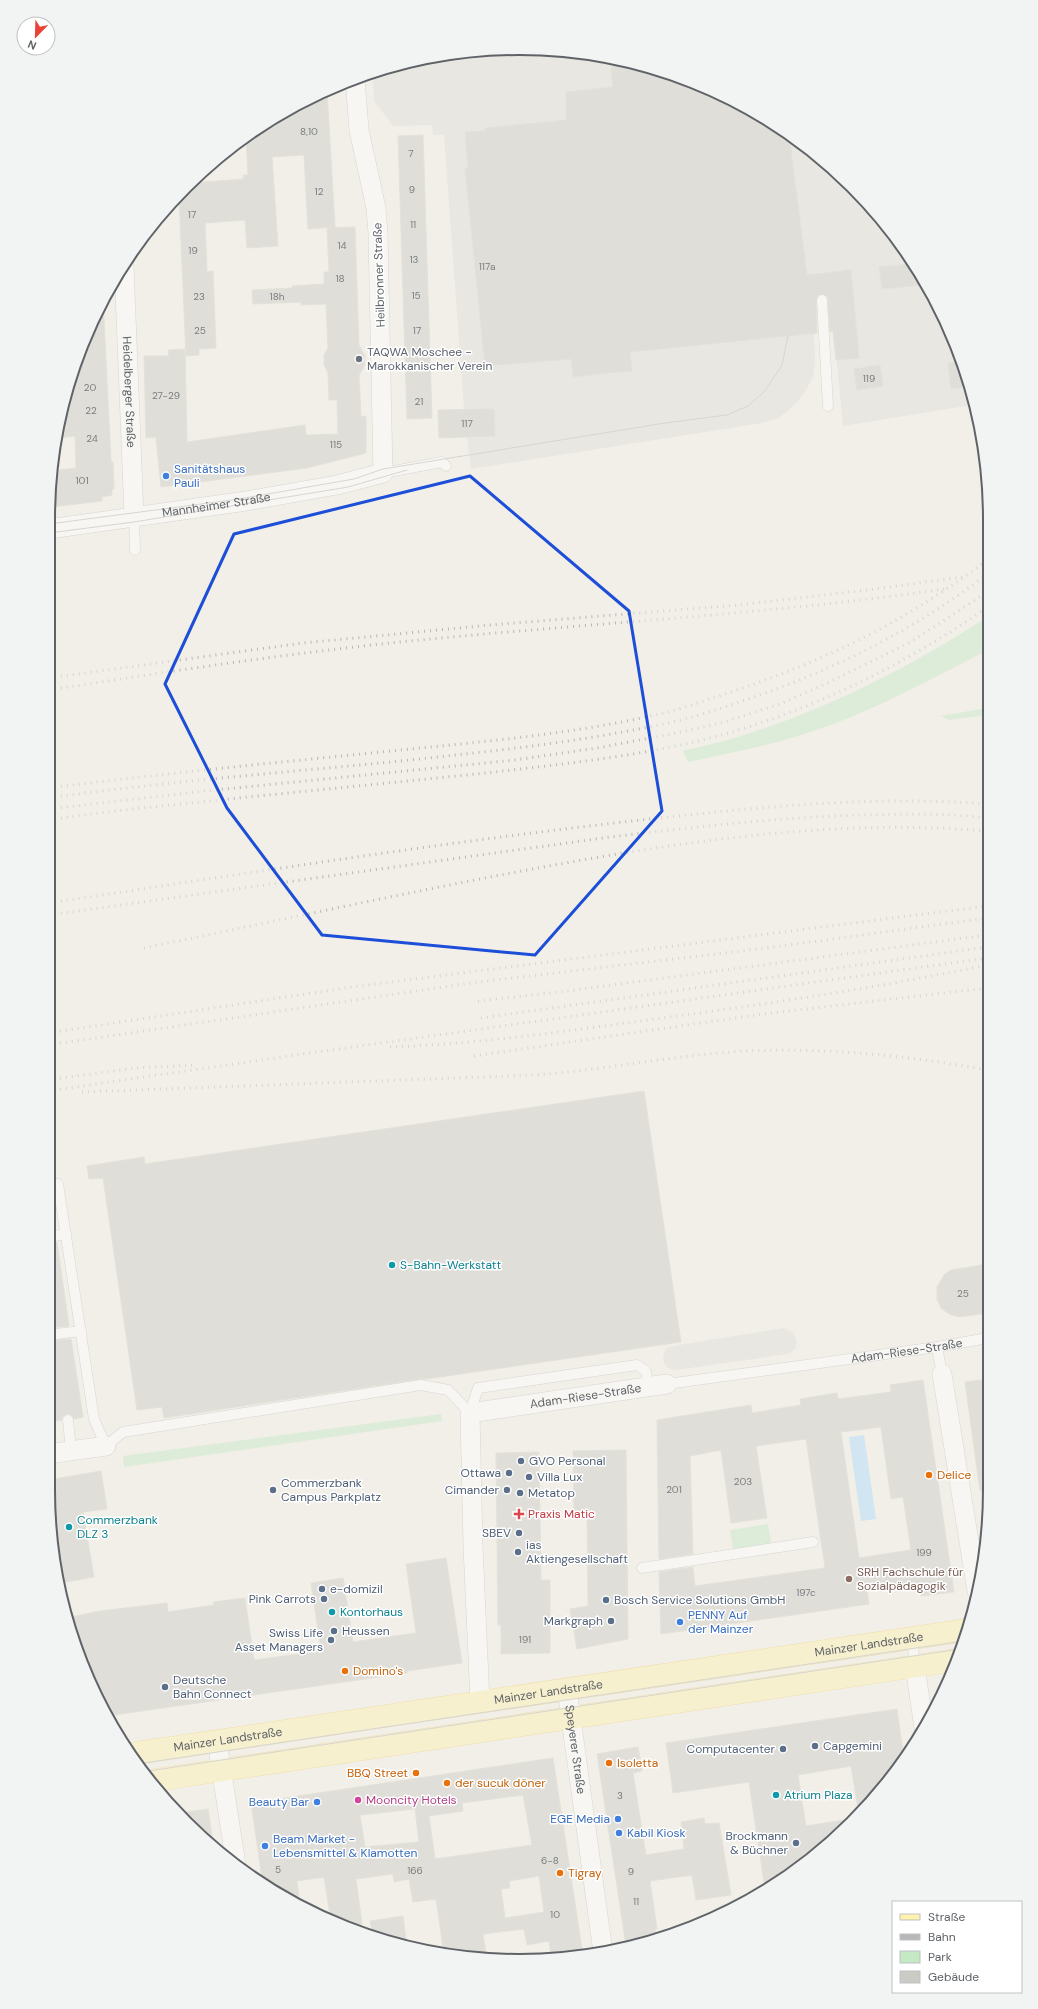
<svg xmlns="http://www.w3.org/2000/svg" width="1038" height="2009" viewBox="0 0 1038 2009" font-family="'DM Sans',sans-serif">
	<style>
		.industrial { fill: #e0deda }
		.green { fill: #c5e8c5 }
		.water { fill: #aadaff }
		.building { fill: #cccac5; stroke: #d6d1c6; fill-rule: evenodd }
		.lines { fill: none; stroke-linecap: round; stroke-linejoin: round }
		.lane-casing { stroke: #b5b8bc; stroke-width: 11 }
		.street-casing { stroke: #b5b8bc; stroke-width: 20 }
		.primary-casing { stroke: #f2c960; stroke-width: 23 }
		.lane { stroke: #fff; stroke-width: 10 }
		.street { stroke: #fff; stroke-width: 19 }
		.primary { stroke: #fff2af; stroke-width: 22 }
		.tram { stroke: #b6b7b8; stroke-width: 1 }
		.rail { stroke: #b6b7b8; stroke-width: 3; stroke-dasharray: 1 5; stroke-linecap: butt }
		.marked { fill: none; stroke: #1d4ed8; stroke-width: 3; stroke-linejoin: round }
		.worship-dot { fill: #6b7280; stroke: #fff; stroke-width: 1.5 }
		.shop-dot { fill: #3f7fe0; stroke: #fff; stroke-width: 1.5 }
		.culture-dot { fill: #0f9aa8; stroke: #fff; stroke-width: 1.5 }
		.service-dot { fill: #5c6f8a; stroke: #fff; stroke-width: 1.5 }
		.food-dot { fill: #e8710a; stroke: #fff; stroke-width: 1.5 }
		.health-dot { fill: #e0444e; stroke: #fff; stroke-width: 1.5 }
		.education-dot { fill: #8d6e63; stroke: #fff; stroke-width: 1.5 }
		.hotel-dot { fill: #d1479c; stroke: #fff; stroke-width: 1.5 }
		.labels { text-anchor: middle; stroke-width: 3; stroke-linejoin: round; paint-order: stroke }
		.number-label { font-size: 10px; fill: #7a7d7f }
		.street-label { font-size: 12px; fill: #5f6368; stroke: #fff }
		.worship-label { font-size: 12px; fill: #5b616d; stroke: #fff; text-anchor: start }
		.shop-label { font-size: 12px; fill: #366cbe; stroke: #fff; text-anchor: start }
		.culture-label { font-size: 12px; fill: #0d838f; stroke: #fff; text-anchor: start }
		.service-label { font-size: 12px; fill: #4e5e75; stroke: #fff; text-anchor: start }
		.food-label { font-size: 12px; fill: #c56008; stroke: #fff; text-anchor: start }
		.health-label { font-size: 12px; fill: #be3a42; stroke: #fff; text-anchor: start }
		.education-label { font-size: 12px; fill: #785e54; stroke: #fff; text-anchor: start }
		.hotel-label { font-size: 12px; fill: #b23c85; stroke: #fff; text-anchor: start }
		.rim { fill: none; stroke: #5f6368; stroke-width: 2 }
	</style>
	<rect width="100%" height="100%" fill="#f1efe8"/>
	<path class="industrial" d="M550,49L641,64L727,96L806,145L893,232L954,339L972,405L843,426L830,292L809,295L814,334L815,360L813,377L804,394L789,410L778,418L762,423L471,469L467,437L439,438L438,410L464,409L444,135H433L432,125L393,126L374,101L373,72L457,52Z
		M784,1328L793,1332L797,1342L795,1349L788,1354L676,1370L668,1368L664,1363L663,1357L666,1348L673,1346Z"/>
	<path class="green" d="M986,618V651C925,682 864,716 798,736C762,747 725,754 688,762L683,751C702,746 722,742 741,736C828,709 910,667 986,618Z
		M987,708V715L949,720L940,716Z
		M441,1414L442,1421L124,1467L123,1456Z
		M768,1524L771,1543L733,1549L730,1530Z"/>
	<path class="water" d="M864,1435L876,1519L861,1521L849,1437Z"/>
	<path class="building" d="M617,60L641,64L727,96L789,135L807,275L851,270L859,358L836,360L833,331L830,332L828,299L827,296L822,294L818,295L816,300L817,333L630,352L632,371L607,373L573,377L571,359L485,366L465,168L468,167L465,132L485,131V128L566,120V92L613,87L611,69Z
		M327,91L335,227L308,229L304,155L272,157L278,246L247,248L245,220L205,223L207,272L213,271L216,348L199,349V355L186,356L179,197L191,183L244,179L243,175H248L246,138L283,111Z
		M423,135L432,418L407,419L398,136Z
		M355,227L359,345L365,356L364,367L359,375L361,417L366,416V453L307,468L161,487L156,437L146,438L144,356H169L168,350L185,349L187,442L305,425L306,435L338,434L337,400H329L328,373L324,364V355L328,348L326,304L301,305V302L253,304L252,290L293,288L292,286L324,284V272H329L327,228Z
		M911,264L923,285L882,289L879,267Z
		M103,300L111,462H113L114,489H112V495L102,497V501L51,507V503H49V488L52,471L76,468L75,436L57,438L64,397L80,356H87L86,339L96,311Z
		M960,362L967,387L951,389L948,363Z
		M880,365L883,386L857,390L854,369Z
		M494,409L495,436L439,438L438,410Z
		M644,1091L681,1342L426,1379H420L164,1418L162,1407L137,1410L103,1178L89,1179L87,1166L144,1157L145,1164Z
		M57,1242L69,1326L48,1328V1243Z
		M988,1264V1313L959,1317L949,1314L941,1308L937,1299V1287L944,1275L951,1270Z
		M71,1339L83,1417L74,1419L71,1414H67L62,1417V1420L48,1422V1341Z
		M989,1379V1490L980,1491L965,1382Z
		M923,1380L954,1592L921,1596L919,1584L867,1591L869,1604L661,1634L659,1572L693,1567L695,1586L825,1568L806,1439L756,1446L767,1518L731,1523L721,1450L690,1456L693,1554L659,1559L657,1420L751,1405L752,1413L801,1405L800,1399L837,1393L838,1399L891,1392L890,1385ZM881,1427L891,1499L903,1497L911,1550L859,1558L841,1432Z
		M626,1450L628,1639L577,1649L570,1609L588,1606L587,1517H574L573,1451Z
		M539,1452L541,1580H550V1653L501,1654V1625H498L496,1453Z
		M101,1471L107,1509L83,1512L94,1577L60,1583L53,1543L48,1480Z
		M446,1558L462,1663L407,1671V1673L107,1716L73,1642L67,1618L100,1611L167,1603L168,1612L214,1605L213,1602L245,1598L254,1660L321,1651L311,1583L343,1578L353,1642L416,1633L406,1564Z
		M897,1709L904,1759L859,1815L851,1766L798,1775L806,1826L856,1818L806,1864L765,1889L749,1782L673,1793L666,1743Z
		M638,1747L642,1771L633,1773L646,1855L684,1849L681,1822L704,1818L705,1824L719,1823L731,1895L696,1900L692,1875L650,1881L657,1929H655L656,1939L626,1946L597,1754Z
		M553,1758L583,1956L561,1958V1954L551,1956L549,1941L527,1945L524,1929L483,1934L487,1960L444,1954L436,1899L413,1902L409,1879L394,1882L393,1874L356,1879L362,1924L344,1927L331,1921L324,1877L297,1881L300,1905L263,1885L251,1803ZM523,1795L532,1845L435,1859L429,1816L463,1811L462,1803ZM415,1809L419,1842L365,1847L360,1815ZM539,1876L544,1912L505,1918L501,1889L510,1888L509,1881Z
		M208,1809L214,1849L179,1813Z
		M403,1916L407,1946L373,1935L370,1921Z"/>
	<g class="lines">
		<defs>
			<g id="lane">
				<path d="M822,300L828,406"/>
				<path d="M383,473L442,462L446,466"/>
				<path d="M134,517L135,550"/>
				<path d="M48,1186L58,1184L94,1419L106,1446L123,1432L421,1385L448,1390L470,1413L478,1388L637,1365L646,1371L648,1387"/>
				<path d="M48,1237L66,1234"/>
				<path d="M48,1335L81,1331"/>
				<path d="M937,1347L942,1374"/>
				<path id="s1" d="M667,1384L937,1347L988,1338"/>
				<path d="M68,1420L71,1451"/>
				<path d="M642,1568L813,1542"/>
				<path d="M912,1638L915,1666"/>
			</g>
			<g id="street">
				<path id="s2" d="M124,266L134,517"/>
				<path id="s3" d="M49,529L246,501L337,485L383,473L378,233L376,208L359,130L355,79"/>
				<path d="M942,1374L977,1591"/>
				<path d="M48,1454L106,1446"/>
				<path d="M915,1666L924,1728"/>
				<path id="s4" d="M567,1689L603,1952"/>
				<path id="s5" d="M480,1702L473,1546L470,1413L667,1384"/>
				<path d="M217,1741L236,1865"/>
			</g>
			<g id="primary">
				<path id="s6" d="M130,1754L967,1630"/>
				<path d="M149,1781L956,1660"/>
			</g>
		</defs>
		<use href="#lane" class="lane-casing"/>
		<use href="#street" class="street-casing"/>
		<use href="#primary" class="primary-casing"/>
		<use href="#lane" class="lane"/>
		<use href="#street" class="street"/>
		<use href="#primary" class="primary"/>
		<path class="tram" d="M49,524L239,499L354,479L383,469L665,423L727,415L748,406L765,391L782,365L788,336
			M49,533L134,522L330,490L348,487L407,470
			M137,1764L963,1641
			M142,1772L960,1649"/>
		<path class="rail" d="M49,678L303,643L490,625L738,605L859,591L963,577
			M49,690C159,673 270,656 381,644C569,624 758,616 945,589
			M49,788C166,773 283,762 401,750C490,741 581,733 668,712C687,707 706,700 725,694C823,662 903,623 986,561
			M49,798C162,782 277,773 391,762C484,752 576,743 668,723C695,717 722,708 748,699C834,670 914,630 986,575
			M49,809L205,791L515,760L597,748L682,732L724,722L780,704L823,685L909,643L986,593
			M49,820C112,810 175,805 238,798C318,790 397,782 477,774C562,764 650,756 732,732C823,705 909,662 986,608
			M49,903C243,874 437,843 632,821C750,808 868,795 987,804
			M49,915L610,837C695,827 780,817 865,815C906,814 947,813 987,818
			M144,948C272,922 399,894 527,870C678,842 833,818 987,831
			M478,1001L567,991L987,935
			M481,1018L987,947
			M48,1033L352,987L987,906
			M48,1045L478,982L767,948L987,918
			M390,1047C479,1044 567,1031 655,1019C766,1004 877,988 987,965
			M474,1056L763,1014L987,988
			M48,1080L135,1068L197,1065
			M48,1091L310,1053L987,958
			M82,1092L535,1075C601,1070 665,1057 731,1052C816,1046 904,1055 988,1070"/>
	</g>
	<path d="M0 0H1038V2009H0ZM470,476L629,611L662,811L535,955L322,935L227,808L165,684L234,534Z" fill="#f1efe8" fill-opacity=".55" fill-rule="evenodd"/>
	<path class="marked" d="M470,476L629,611L662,811L535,955L322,935L227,808L165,684L234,534Z"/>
	<circle class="worship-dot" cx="359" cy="359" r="4"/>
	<g class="shop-dot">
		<circle cx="166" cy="476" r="4"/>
		<circle cx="680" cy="1622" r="4"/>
		<circle cx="317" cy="1802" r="4"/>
		<circle cx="618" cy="1819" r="4"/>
		<circle cx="619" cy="1833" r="4"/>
		<circle cx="265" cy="1846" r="4"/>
	</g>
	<g class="culture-dot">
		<circle cx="392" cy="1265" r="4"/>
		<circle cx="69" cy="1527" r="4"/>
		<circle cx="332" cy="1612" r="4"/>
		<circle cx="776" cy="1795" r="4"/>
	</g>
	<g class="service-dot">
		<circle cx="521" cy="1461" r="4"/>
		<circle cx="509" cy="1473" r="4"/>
		<circle cx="529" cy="1477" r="4"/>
		<circle cx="273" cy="1490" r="4"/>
		<circle cx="507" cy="1490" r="4"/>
		<circle cx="520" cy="1493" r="4"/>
		<circle cx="519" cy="1533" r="4"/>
		<circle cx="518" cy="1552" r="4"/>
		<circle cx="322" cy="1589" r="4"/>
		<circle cx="324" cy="1599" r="4"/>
		<circle cx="606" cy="1600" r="4"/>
		<circle cx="611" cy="1621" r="4"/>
		<circle cx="334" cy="1631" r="4"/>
		<circle cx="331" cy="1640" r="4"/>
		<circle cx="165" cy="1687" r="4"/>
		<circle cx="815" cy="1746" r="4"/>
		<circle cx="783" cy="1749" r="4"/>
		<circle cx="796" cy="1843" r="4"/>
	</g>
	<g class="food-dot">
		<circle cx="929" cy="1475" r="4"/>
		<circle cx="345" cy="1671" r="4"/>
		<circle cx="609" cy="1763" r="4"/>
		<circle cx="416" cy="1773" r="4"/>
		<circle cx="447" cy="1783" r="4"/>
		<circle cx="560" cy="1873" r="4"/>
	</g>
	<path class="health-dot" d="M517 1508h4v4h4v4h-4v4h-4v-4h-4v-4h4z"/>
	<circle class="education-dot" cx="849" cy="1579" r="4"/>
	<circle class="hotel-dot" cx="358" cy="1800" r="4"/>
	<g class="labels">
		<g class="number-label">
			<text x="309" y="135">8,10</text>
			<text x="411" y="157">7</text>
			<text x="412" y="193">9</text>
			<text x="319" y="195">12</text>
			<text x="192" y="218">17</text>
			<text x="413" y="228">11</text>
			<text x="342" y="249">14</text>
			<text x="193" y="254">19</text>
			<text x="414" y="263">13</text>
			<text x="487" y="270">117a</text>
			<text x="340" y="282">18</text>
			<text x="416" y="299">15</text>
			<text x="199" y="300">23</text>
			<text x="277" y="300">18h</text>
			<text x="200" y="334">25</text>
			<text x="417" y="334">17</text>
			<text x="869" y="382">119</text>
			<text x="90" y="391">20</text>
			<text x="166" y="399">27-29</text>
			<text x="419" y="405">21</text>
			<text x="91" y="414">22</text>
			<text x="467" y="427">117</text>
			<text x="92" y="442">24</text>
			<text x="336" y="448">115</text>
			<text x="82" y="484">101</text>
			<text x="963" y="1297">25</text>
			<text x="743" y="1485">203</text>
			<text x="674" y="1493">201</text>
			<text x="924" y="1556">199</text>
			<text x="806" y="1596">197c</text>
			<text x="525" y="1643">191</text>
			<text x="620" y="1799">3</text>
			<text x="550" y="1864">6-8</text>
			<text x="278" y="1873">5</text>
			<text x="415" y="1874">166</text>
			<text x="631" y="1875">9</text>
			<text x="636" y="1905">11</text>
			<text x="555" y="1918">10</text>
		</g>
		<g class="street-label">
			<text transform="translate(379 275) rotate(-92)" y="4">Heilbronner Straße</text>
			<text dy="4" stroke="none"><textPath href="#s2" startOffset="126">Heidelberger Straße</textPath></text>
			<text dy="4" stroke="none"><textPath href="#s3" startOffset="169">Mannheimer Straße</textPath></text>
			<text dy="4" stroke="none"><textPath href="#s1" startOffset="242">Adam-Riese-Straße</textPath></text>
			<text dy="4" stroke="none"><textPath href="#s5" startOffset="406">Adam-Riese-Straße</textPath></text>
			<text dy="4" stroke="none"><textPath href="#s6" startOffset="747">Mainzer Landstraße</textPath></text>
			<text dy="4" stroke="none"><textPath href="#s6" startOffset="423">Mainzer Landstraße</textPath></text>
			<text dy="4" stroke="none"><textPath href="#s6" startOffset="99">Mainzer Landstraße</textPath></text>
			<text dy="4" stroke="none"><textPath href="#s4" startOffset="61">Speyerer Straße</textPath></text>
		</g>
		<g class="worship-label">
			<text x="367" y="356">TAQWA Moschee -<tspan x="367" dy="14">Marokkanischer Verein</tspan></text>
		</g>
		<g class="shop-label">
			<text x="174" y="473">Sanitätshaus<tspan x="174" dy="14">Pauli</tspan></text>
			<text x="688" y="1619">PENNY Auf<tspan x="688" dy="14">der Mainzer</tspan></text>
			<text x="309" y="1806" text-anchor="end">Beauty Bar</text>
			<text x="610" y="1823" text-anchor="end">EGE Media</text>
			<text x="627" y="1837">Kabil Kiosk</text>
			<text x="273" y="1843">Beam Market -<tspan x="273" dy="14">Lebensmittel &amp; Klamotten</tspan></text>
		</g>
		<g class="culture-label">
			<text x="400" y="1269">S-Bahn-Werkstatt</text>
			<text x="77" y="1524">Commerzbank<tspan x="77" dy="14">DLZ 3</tspan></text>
			<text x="340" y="1616">Kontorhaus</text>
			<text x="784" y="1799">Atrium Plaza</text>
		</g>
		<g class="service-label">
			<text x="529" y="1465">GVO Personal</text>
			<text x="501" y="1477" text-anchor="end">Ottawa</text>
			<text x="537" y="1481">Villa Lux</text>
			<text x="281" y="1487">Commerzbank<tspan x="281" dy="14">Campus Parkplatz</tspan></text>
			<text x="499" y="1494" text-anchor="end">Cimander</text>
			<text x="528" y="1497">Metatop</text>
			<text x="511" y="1537" text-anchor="end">SBEV</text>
			<text x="526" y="1549">ias<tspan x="526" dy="14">Aktiengesellschaft</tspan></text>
			<text x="330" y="1593">e-domizil</text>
			<text x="316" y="1603" text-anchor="end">Pink Carrots</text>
			<text x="614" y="1604">Bosch Service Solutions GmbH</text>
			<text x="603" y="1625" text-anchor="end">Markgraph</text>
			<text x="342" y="1635">Heussen</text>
			<text x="323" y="1637" text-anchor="end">Swiss Life<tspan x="323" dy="14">Asset Managers</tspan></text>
			<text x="173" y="1684">Deutsche<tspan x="173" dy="14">Bahn Connect</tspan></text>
			<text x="823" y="1750">Capgemini</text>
			<text x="775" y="1753" text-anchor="end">Computacenter</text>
			<text x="788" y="1840" text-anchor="end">Brockmann<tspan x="788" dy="14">&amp; Büchner</tspan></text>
		</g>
		<g class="food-label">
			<text x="937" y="1479">Delice</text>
			<text x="353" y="1675">Domino's</text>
			<text x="617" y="1767">Isoletta</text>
			<text x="408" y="1777" text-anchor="end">BBQ Street</text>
			<text x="455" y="1787">der sucuk döner</text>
			<text x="568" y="1877">Tigray</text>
		</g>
		<g class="health-label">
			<text x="528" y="1518">Praxis Matic</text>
		</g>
		<g class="education-label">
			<text x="857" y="1576">SRH Fachschule für<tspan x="857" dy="14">Sozialpädagogik</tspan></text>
		</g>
		<g class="hotel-label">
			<text x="366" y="1804">Mooncity Hotels</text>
		</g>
	</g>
	<path d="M0 0H1038V2009H0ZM519 55H519A464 464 0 0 1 983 519V1490A464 464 0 0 1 519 1954H519A464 464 0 0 1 55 1490V519A464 464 0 0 1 519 55Z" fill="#f2f3f3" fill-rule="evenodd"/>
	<path class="rim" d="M519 55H519A464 464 0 0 1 983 519V1490A464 464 0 0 1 519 1954H519A464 464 0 0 1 55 1490V519A464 464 0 0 1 519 55Z"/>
	<rect x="892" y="1901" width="130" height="92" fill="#ffffff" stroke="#bfc1c3"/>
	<rect x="900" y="1914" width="20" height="6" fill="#fff2af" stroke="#bfc1c3"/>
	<text x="928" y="1921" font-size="12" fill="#5f6368">Straße</text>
	<rect x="900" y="1934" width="20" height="6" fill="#b6b7b8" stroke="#bfc1c3"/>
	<text x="928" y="1941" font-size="12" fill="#5f6368">Bahn</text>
	<rect x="900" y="1951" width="20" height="12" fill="#c5e8c5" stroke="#bfc1c3"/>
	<text x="928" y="1961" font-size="12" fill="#5f6368">Park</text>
	<rect x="900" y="1971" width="20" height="12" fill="#cccac5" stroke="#bfc1c3"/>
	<text x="928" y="1981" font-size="12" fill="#5f6368">Gebäude</text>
	<g transform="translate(36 36) rotate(203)"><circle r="19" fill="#ffffff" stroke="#bfc1c3"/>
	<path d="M0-3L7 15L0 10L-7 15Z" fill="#ea4335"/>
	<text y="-6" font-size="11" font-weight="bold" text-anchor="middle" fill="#5f6368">N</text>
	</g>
</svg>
